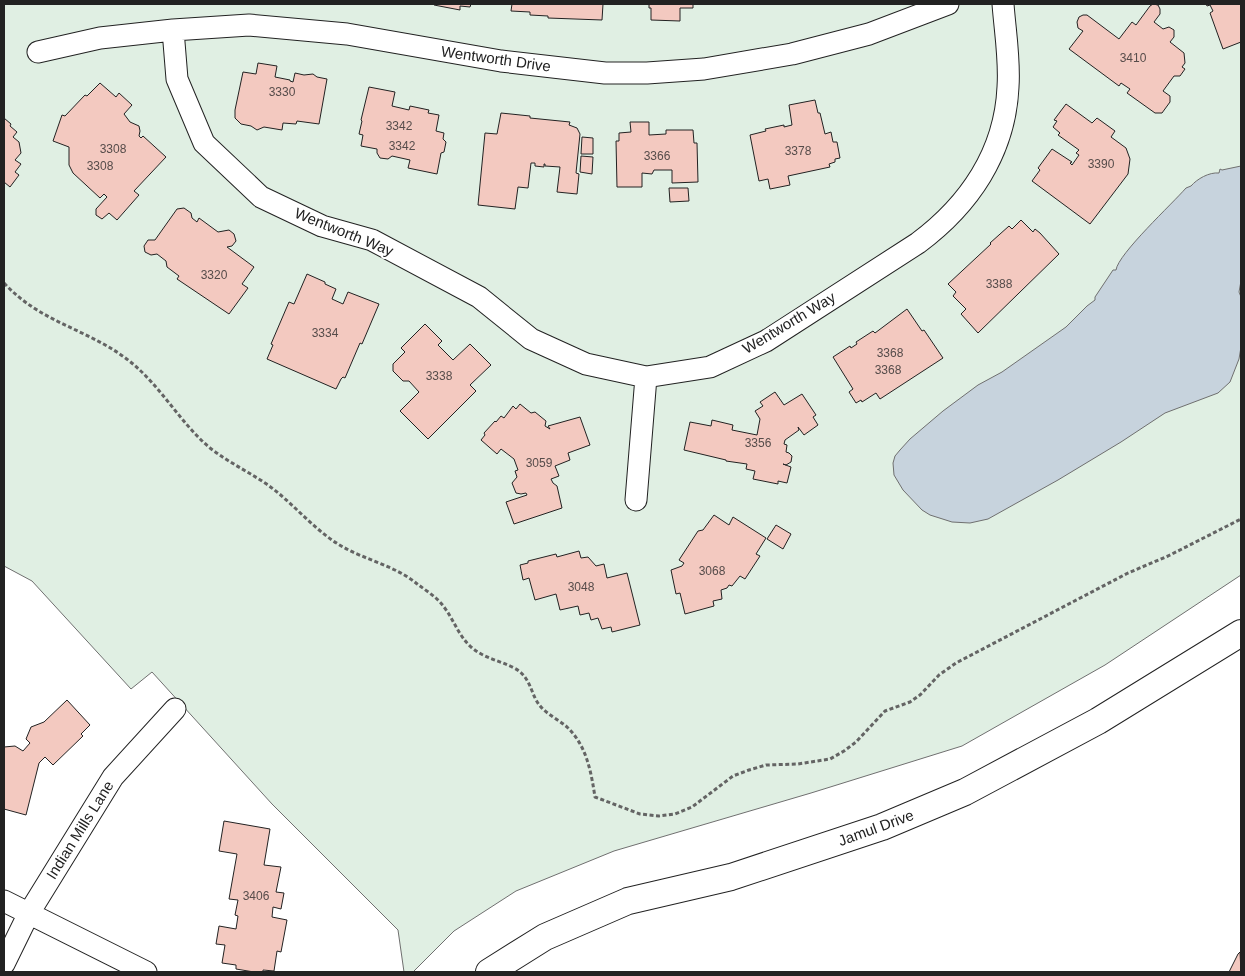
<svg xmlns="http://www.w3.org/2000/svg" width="1245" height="976" viewBox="0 0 1245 976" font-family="Helvetica,sans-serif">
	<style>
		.green { fill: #e0efe3; stroke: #6f6f6f }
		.water { fill: #c7d3dd; stroke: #6f6f6f }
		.building { fill: #f3c9c0; stroke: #222 }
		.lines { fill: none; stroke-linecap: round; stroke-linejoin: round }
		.minor-casing { stroke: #222; stroke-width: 23 }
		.tertiary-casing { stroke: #222; stroke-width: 28 }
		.path { stroke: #646464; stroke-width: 3; stroke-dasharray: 4 2.5; stroke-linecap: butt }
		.minor { stroke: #fff; stroke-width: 21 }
		.tertiary { stroke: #fff; stroke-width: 26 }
		.labels { text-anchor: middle; stroke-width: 4; stroke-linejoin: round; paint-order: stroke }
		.number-label { font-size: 12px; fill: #564c4a }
		.street-label { font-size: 15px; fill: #222; stroke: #fff }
	</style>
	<rect width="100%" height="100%" fill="#fff"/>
	<path class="green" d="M4,4H1241V575L1105,665L962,746L811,793L614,851L516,891L454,931L413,972H404L398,930L272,804L152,672L131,689L32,581L4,566Z"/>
	<path class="water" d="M1241,166V281L1239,292L1241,297V347L1239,359L1230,382L1218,393L1165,413L1121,442L1058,480L988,519L970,523L952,522L930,515L922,510L903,490L894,475L893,463L895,456L900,450L910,439L943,411L978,385L1002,372L1066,327L1087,306L1095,300V297L1113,270H1116C1118,254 1173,203 1186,188L1191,186C1197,179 1209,172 1219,173L1220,169L1222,170Z"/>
	<path class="building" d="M434,4H471L470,7L460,6V10L434,5Z
		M512,4H603L602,20L548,18V16L530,15V12L511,11Z
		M649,4H693V8H680V21L651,20V8H649Z
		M1153,4L1158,5L1160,9V14L1154,22L1163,29L1169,27L1174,30V37L1170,42L1184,53L1185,63L1182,67L1185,69L1180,76H1174L1163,91L1170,96V102L1162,113H1155L1127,93L1130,89L1121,83L1119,86L1069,49L1083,31L1078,28L1077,22L1079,17L1083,15H1087L1119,39L1132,22L1136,25L1150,6Z
		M1206,4H1241V42L1223,49L1210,13L1213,11L1210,5L1207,6Z
		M258,63L277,66L275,77L290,80V81L293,82L295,73L304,75L313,74L317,77L327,79L319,124L297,121L296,124L283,123L282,130L264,127L257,130L251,126L241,124L235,118V110L243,72L256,74Z
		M100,83L116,97L119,93L132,105L124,114L130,122L139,126L140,131L139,136L141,138L143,136L166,157L134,191L139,195L117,220L109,213L102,219L96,215V209L107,197L104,194L100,198L73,173L69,165V147L53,141L62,115L65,116L85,95L87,96Z
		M369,87L395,92L392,106L409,110L410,106L429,110L428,113L439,115L436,131L444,133L443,139L446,142L444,152L441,153L437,174L408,168L410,160L392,156L388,159L380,158L377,153V149L361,146L363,135L359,134L362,121L361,120Z
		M815,100L818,113H820L825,134L831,132L833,142H837L840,158L835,159V162L829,164L830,167L788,176L790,185L770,189L768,179L759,181L750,135L766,131L765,129L784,125V127L792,125L789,105Z
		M1066,104L1092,123L1097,118L1115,131L1111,137L1126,148L1130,159L1128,174L1090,224L1032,181L1040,170L1038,168L1052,149L1072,162L1070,163L1072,165L1079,155L1076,153L1079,150L1058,135L1060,133L1053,127L1057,121L1054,120Z
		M501,113L530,116V118L570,122L569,125L577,128L580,134L576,173L579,174L577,194L557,192L560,167L545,166V164H544V167L535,166V163H531L528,188L518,187L515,209L478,205L485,133L497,134Z
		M4,118L11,124L10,126L17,132L13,137L19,142L21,153L15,160L21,164L15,172L19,175L10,187L4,182Z
		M630,122H649V135L666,134V130H693L694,143H697L698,182L672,183V170H654L652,174L642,173V187H617L616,141H619V133L631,132Z
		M582,137L593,138V154H581Z
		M581,156L593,157L592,174L580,172Z
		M669,188H688L689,201L670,202Z
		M184,208L191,213L192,218L197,222L199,218L218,232L229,230L234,234L236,241L232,246L227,247L254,267L242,284L248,288L229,314L177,279L179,276L167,267L166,261L157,254L151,255L145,252L144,246L148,240H155L177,209Z
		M1021,220L1033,232L1035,229L1040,233L1059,254L978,333L961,314L966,309L953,296L956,292L948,284L991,244L990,243L1009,226L1012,229Z
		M307,274L325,282V284L336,289L332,299L343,304L348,292L379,304L362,344L360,343L345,378L343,377L341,379L336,389L267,359L273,345L271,344L289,302L294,304Z
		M907,309L922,331L924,330L943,358L880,399L876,393L862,402L861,400L856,403L849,392L853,389L833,357L850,346L851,348L857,344L856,342L873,331L875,333Z
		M425,324L442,341L438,345L453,360L470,344L491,365L470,385L476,391L428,439L400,411L419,392L409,381H403L393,371V364L405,352L401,348Z
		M775,392L784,405L802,394L816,415L813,417L818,425L804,435L798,427L799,430L785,440L784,444L787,445L786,452L789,453L792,456L791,462L786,465L783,464L791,467L787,483L778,481V484L753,479L755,471L746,469L747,464L726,461V460L684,450L690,422L711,426L712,420L733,425L732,430L757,435L760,419L755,411L763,406L760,402Z
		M520,404L531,413L535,412L546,421L545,426L550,429L548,426L580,417L590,445L568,453L570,460L555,466L559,476L551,479L553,483L557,486L562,508L514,524L506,502L527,495L526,493L521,494L516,493L512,483L517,477L515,471L518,470L514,459L501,449L497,454L481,440L485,435L484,433L495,421L496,422L501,416L504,418L513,406L516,409Z
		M714,515L729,525L733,517L766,538L756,554L760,556L745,579L740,576L732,586L729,585L727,588L721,590L722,599L713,601L714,606L685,614L680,593L676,594L671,570L682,566L684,563L679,560L698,531L703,530Z
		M776,525L791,534L783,549L767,539Z
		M579,551L581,558L588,557L596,566L604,564L607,578L627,573L640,625L612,632L611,627L602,629L598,618L591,620L589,613L580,615L578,606L560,610L556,594L535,600L529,578L523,580L520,565L528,563V561L556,554L557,557Z
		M67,700L90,725L81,734L83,736L53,765L45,757L39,763L26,815L4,809V747L15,746L23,751L30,743L26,739L31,727L44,722Z
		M224,821L270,829L264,865L281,867L276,892L284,893L281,909L273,907L272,917L287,920L281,952L277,951L274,971L263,970V972H254L236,969V965L222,963L225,945L216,944L219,926L236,929L238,916L235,915L238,900L229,899L237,854L219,851Z
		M1240,952L1241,972H1229L1238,954Z"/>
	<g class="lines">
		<defs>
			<path id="minor" d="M173,30L177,79L204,143L261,197L322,226L372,240L479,297L531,339L586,364L646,377L710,367L766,341L918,243C969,205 1005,153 1008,87C1010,60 1005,31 1003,4
				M38,52L100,38L173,30L249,25L347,34L501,61L605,73H647L704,69L792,54L869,34L948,4
				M636,500L646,377
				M4,901L146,972
				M4,964L29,913L113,777L175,709"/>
			<path id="tertiary" d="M489,972L545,937L628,901L731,877L882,827L965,792L1098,721L1241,633"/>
		</defs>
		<use href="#minor" class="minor-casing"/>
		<use href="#tertiary" class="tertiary-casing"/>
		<path class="path" d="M4,283C40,322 84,328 124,357C159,382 178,421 210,448C228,462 247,471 265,483C293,502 313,530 343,547C366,560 395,566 416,583C425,590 437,597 444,607C454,620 458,635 471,647C485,659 499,660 514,668C532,677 530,695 541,707C548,715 559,720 567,727C587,746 591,772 595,797L640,814L659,816L675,814L692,807L733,776L749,770L766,765L798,764L830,759L844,751L856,742L885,711L910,702L920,695L939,675L956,663L1128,573L1168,556L1241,519"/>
		<use href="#minor" class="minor"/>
		<use href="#tertiary" class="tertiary"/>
	</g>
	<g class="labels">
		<g class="number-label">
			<text x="1133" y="62">3410</text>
			<text x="282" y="96">3330</text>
			<text x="399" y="130">3342</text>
			<text x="402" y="150">3342</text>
			<text x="113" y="153">3308</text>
			<text x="798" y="155">3378</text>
			<text x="657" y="160">3366</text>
			<text x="1101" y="168">3390</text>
			<text x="100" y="170">3308</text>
			<text x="214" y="279">3320</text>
			<text x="999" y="288">3388</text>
			<text x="325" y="337">3334</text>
			<text x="890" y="357">3368</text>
			<text x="888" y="374">3368</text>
			<text x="439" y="380">3338</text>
			<text x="758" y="447">3356</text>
			<text x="539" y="467">3059</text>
			<text x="712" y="575">3068</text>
			<text x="581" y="591">3048</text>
			<text x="256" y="900">3406</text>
		</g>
		<g class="street-label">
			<text transform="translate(496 59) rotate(8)" y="5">Wentworth Drive</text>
			<text transform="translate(344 232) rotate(22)" y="5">Wentworth Way</text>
			<text transform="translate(789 323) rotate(-31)" y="5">Wentworth Way</text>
			<text transform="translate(876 828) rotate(-20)" y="5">Jamul Drive</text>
			<text transform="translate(80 830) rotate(-58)" y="5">Indian Mills Lane</text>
		</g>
	</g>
	<rect width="1245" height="976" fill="none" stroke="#222222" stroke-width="10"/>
</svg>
